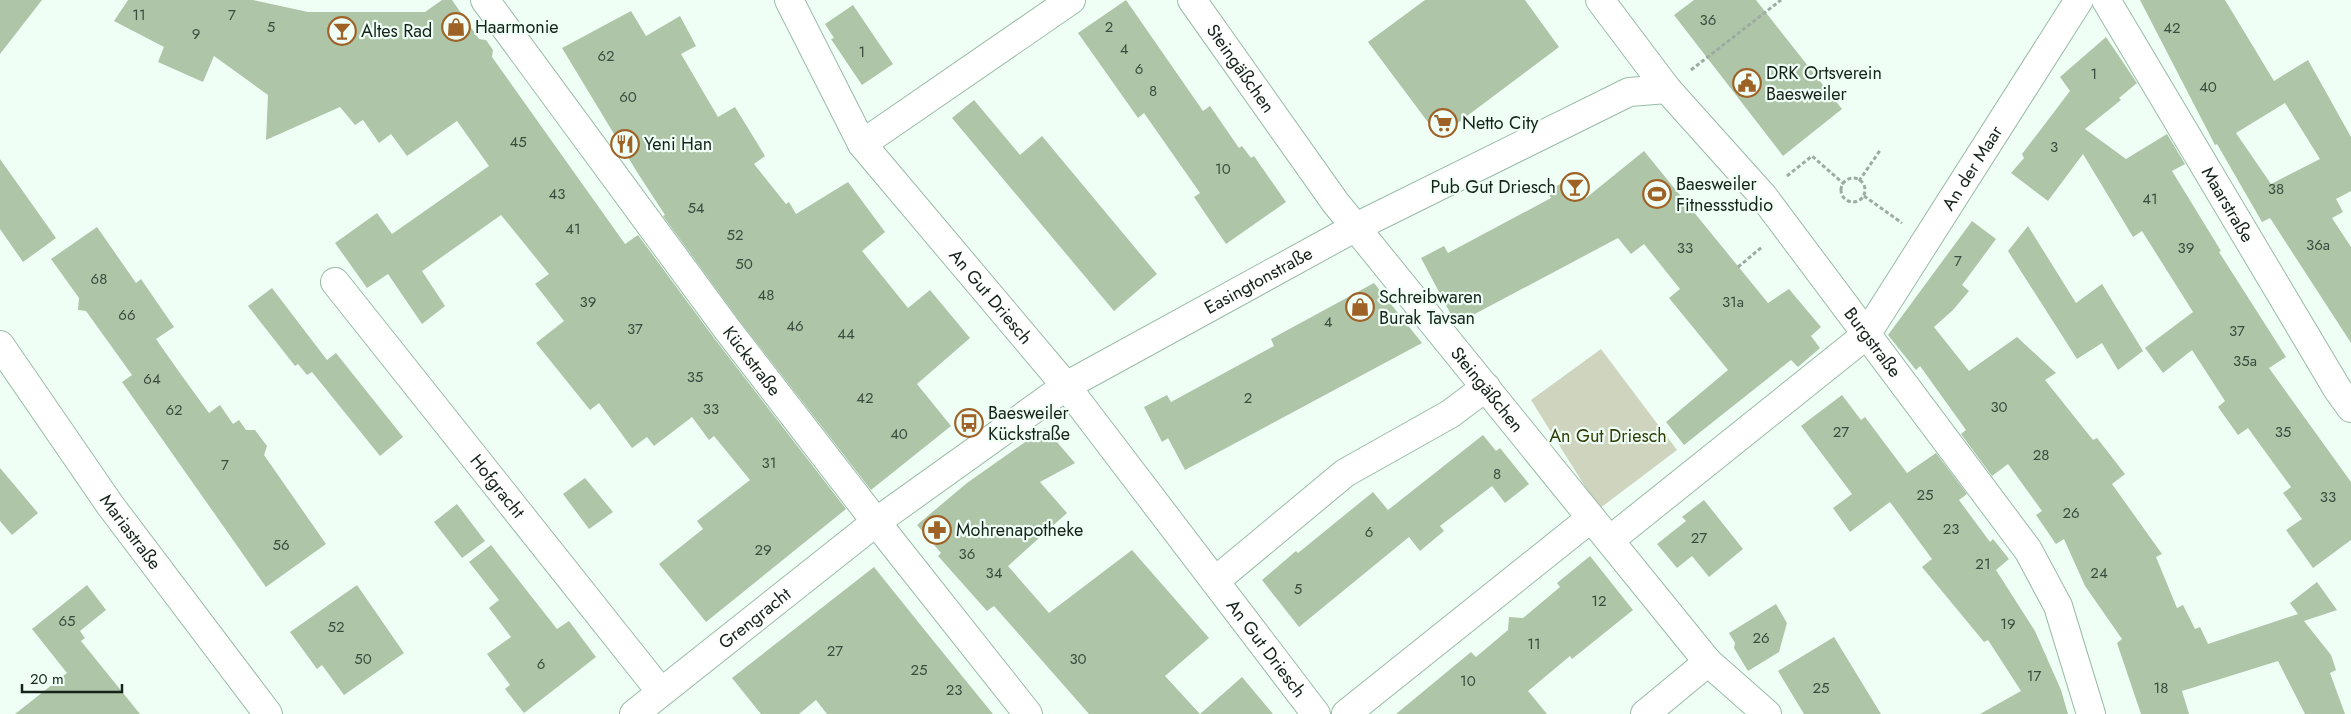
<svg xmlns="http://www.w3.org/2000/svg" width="2351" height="714" viewBox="0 0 2351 714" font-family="Jost,sans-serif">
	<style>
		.green { fill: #cfd4bf }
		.building { fill: #aec5a8; fill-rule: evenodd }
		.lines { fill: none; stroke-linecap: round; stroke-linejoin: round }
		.minor-casing { stroke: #99bba6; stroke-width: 30 }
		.path { stroke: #9daba3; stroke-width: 3; stroke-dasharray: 4 2.5; stroke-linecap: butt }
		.minor { stroke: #fff; stroke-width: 28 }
		.labels { text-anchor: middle; stroke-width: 4.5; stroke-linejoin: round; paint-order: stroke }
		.number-label { font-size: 15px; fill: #3b4c3e }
		.poi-label { font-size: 18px; fill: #15231b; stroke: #f0fff6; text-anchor: start }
		.street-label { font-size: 18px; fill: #15231b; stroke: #f0fff6 }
		.park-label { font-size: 18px; fill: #333d05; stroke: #f0fff6 }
	</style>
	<rect width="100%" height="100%" fill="#f0fff6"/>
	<path class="green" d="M1601,349L1677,450L1599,509L1531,400Z"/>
	<path class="building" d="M0,0H42L0,54Z
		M128,0H253L308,12H425L442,0H452L479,39L486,40L493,50L492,57L625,244L638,235L714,338L846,509L706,622L659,564L703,529L697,521L750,480L714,436L709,440L692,417L654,446L647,437L632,448L599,403L590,410L536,343L564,321L535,284L549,274L501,215L422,271L445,306L422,324L388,274L367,288L335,243L377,213L392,234L489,166L457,121L407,156L391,134L379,143L363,120L355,125L340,107L266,140L268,95L214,56L203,82L158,62L164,47L114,21Z
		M1126,0L1203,111L1210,106L1239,148L1242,146L1251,158L1254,156L1286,202L1226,244L1194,197L1200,193L1144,113L1138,118L1078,33Z
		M1425,0H1525L1559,47L1439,137L1368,42Z
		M1694,0H1756L1842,109L1783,156L1674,15Z
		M2140,0H2225L2274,81L2308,60L2351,137V191L2336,199L2343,212L2332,218L2351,247V343L2270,218L2262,222L2217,144L2215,145ZM2285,103L2320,159L2271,184L2236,133Z
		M853,5L893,64L862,85L831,39L834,38L825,24Z
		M631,11L646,36L680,16L696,46L681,54L718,117L735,107L765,156L754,164L786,204L789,202L796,214L848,182L885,232L862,251L908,308L930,290L970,338L917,384L951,426L871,490L739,320L663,216L665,215L637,172L562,48Z
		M2106,37L2137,83L2119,98L2121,100L2085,129L2126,159L2167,134L2185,164L2172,171L2221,251L2219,252L2286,357L2269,368L2351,482V540L2313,568L2286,530L2302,519L2283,493L2291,487L2248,428L2238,435L2218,407L2225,401L2192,350L2163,373L2145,348L2193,312L2142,231L2133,237L2083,154L2048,201L2011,173L2024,158L2022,154L2070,91L2060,77Z
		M974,100L1020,155L1042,136L1157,274L1114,311L952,118Z
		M1644,151L1768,303L1789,289L1821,327L1811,336L1820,348L1798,367L1791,360L1684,445L1666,422L1728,370L1669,298L1680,289L1644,244L1631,254L1618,238L1456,324L1421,258L1444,246L1448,253L1551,198L1547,191L1570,179L1586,198Z
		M0,159L56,238L23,262L0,229Z
		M1972,221L1996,239L1962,285L1969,291L1953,310L1934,327L1969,371L2017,337L2056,373L2045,380L2093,440L2097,438L2125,474L2112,484L2162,554L2156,557L2177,608L2183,605L2195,629L2200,627L2208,644L2298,614L2290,603L2317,582L2337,610L2304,621L2331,655L2336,670L2330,673L2345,714H2305L2278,661L2182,691L2189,714H2141L2117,643L2122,639L2085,586L2064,539L2056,544L2036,515L2042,511L2008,464L1992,476L1961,434L1966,430L1920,366L1916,370L1888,335Z
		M2028,226L2076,303L2102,284L2143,351L2118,370L2102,343L2077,359L2008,251Z
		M97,227L136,283L141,279L174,327L156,339L182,376L209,413L220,405L233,424L239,420L246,430H255L267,446L264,455L326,544L266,587L122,382L132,375L86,311L78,310L79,298L51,259Z
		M1374,283L1422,343L1185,470L1168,438L1162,442L1144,407L1167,395L1171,402L1274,346L1271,339Z
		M272,288L327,360L336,353L403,437L380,456L312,372L307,375L298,364L295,366L248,306Z
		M1842,395L1861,420L1865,417L1907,473L1936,453L1967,494L1959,500L1990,542L1993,539L2009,559L1996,570L2035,631L2061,690L2068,714H1980L2021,691L1988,640L1984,642L1922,567L1932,559L1890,502L1850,532L1833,508L1852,494L1801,426Z
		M1045,428L1075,463L1040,482L1067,513L1008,566L1049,613L1132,550L1209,638L1165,676L1200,714H1089L994,606L987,611L938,556L941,553L917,525L967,483Z
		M1483,435L1496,451L1500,448L1529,484L1505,503L1492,486L1440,526L1444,531L1420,551L1409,537L1299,627L1262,580L1296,551L1298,553L1373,492L1388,510Z
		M0,468L38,513L12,535L0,521Z
		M585,478L613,512L589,529L563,494Z
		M1704,500L1743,549L1709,577L1692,556L1677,568L1657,544L1686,521L1682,517Z
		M457,504L485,541L462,558L434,522Z
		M491,545L557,629L569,621L596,657L524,713L505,689L510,685L487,654L511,637L489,608L499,600L469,562Z
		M1590,556L1633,610L1572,659L1570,656L1528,691L1547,714H1396L1471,652L1476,657L1508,630L1509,617L1523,618L1560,587L1557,583Z
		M874,567L927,633L993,714H827L816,700L799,714H761L732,678Z
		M87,585L106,610L80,631L85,638L81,641L140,714H15L67,673L32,629Z
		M357,585L404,653L344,695L322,665L317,669L290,632Z
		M1776,604L1787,623L1779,652L1748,671L1734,648L1735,643L1729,633Z
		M1834,637L1881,714H1804L1778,671Z
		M1242,677L1273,714H1200Z"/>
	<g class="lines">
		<defs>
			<g id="minor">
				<path id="s1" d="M485,0L727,329L876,522L1028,714"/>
				<path id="s2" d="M789,0L862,144L1066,386L1316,714"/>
				<path id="s3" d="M1192,0L1335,202L1708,662L1767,714"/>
				<path id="s4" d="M1600,0L1667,89L1763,196L2028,550L2058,606L2091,714"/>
				<path id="s5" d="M2106,0L2338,390L2351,408"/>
				<path d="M862,144L1071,0"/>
				<path id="s6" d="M335,282L661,692"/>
				<path id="s7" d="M0,345L110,505L268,714"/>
				<path id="s8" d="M1610,540L1866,335L2079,0"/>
				<path d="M1215,581L1345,473L1450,414L1486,387"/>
				<path id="s9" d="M634,714L876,522L1066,386L1356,227L1629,92L1667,89"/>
				<path d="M1346,714L1591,518"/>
				<path d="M1645,714L1708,662"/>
			</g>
		</defs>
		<use href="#minor" class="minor-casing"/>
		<path class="path" d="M1691,70L1781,0
			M1787,176L1812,156L1844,184
			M1841 190a12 12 0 1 1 24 0a12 12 0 1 1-24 0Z
			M1859,181L1881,149
			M1864,196L1902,223
			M1738,267L1762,247"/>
		<use href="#minor" class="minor"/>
	</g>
	<defs>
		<symbol id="shop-ring" viewBox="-11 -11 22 22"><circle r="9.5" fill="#f0fff6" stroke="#9f6226" stroke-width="1.5"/><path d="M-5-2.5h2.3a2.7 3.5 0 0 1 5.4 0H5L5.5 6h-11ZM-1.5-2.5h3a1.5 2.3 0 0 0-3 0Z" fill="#9f6226"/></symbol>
		<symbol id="bar-ring" viewBox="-11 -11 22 22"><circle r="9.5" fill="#f0fff6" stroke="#9f6226" stroke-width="1.5"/><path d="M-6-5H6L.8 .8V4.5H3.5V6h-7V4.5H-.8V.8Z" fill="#9f6226"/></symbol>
		<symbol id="civic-ring" viewBox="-11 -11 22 22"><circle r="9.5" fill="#f0fff6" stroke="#9f6226" stroke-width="1.5"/><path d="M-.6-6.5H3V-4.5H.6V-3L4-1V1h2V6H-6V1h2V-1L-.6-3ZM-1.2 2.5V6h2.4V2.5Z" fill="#9f6226"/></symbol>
		<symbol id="supermarket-ring" viewBox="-11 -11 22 22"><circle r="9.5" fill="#f0fff6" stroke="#9f6226" stroke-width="1.5"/><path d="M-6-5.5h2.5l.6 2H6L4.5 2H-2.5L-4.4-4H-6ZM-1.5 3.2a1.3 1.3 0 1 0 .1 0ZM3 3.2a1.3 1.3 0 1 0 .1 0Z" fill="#9f6226"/></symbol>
		<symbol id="restaurant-ring" viewBox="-11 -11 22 22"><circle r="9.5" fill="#f0fff6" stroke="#9f6226" stroke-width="1.5"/><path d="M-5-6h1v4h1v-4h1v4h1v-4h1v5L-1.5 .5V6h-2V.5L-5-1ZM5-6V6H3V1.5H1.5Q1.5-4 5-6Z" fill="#9f6226"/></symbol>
		<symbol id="stadium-ring" viewBox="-11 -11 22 22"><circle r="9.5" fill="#f0fff6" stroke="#9f6226" stroke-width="1.5"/><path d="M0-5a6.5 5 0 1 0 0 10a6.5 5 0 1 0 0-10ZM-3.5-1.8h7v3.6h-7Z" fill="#9f6226"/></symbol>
		<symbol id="bus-ring" viewBox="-11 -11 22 22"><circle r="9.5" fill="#f0fff6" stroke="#9f6226" stroke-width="1.5"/><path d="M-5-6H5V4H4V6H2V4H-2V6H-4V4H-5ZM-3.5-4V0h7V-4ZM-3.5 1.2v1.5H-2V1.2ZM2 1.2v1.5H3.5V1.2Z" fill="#9f6226"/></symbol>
		<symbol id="pharmacy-ring" viewBox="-11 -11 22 22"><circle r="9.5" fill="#f0fff6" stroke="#9f6226" stroke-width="1.5"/><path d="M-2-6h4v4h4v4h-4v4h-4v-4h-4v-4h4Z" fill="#9f6226"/></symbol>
	</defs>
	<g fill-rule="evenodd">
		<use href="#shop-ring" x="440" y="11" width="32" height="32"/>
		<use href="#bar-ring" x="326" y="15" width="32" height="32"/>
		<use href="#civic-ring" x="1731" y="67" width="32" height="32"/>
		<use href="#supermarket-ring" x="1427" y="107" width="32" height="32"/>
		<use href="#restaurant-ring" x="609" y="128" width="32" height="32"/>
		<use href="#bar-ring" x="1559" y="171" width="32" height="32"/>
		<use href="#stadium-ring" x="1641" y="178" width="32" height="32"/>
		<use href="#shop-ring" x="1344" y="291" width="32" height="32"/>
		<use href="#bus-ring" x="953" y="407" width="32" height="32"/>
		<use href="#pharmacy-ring" x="921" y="514" width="32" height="32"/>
	</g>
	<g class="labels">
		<g class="number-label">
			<text x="139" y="20">11</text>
			<text x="232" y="20">7</text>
			<text x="1708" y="25">36</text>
			<text x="271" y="32">5</text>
			<text x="1109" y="32">2</text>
			<text x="2172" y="33">42</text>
			<text x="196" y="39">9</text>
			<text x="1124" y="54">4</text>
			<text x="862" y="57">1</text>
			<text x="606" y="61">62</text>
			<text x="1139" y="74">6</text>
			<text x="2094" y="79">1</text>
			<text x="2208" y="92">40</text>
			<text x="1153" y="96">8</text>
			<text x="628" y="102">60</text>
			<text x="518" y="147">45</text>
			<text x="2054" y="152">3</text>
			<text x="1223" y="174">10</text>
			<text x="2276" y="194">38</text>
			<text x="557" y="199">43</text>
			<text x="2150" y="204">41</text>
			<text x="696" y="213">54</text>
			<text x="573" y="234">41</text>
			<text x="735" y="240">52</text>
			<text x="2318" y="250">36a</text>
			<text x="1685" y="253">33</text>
			<text x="2186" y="253">39</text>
			<text x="1958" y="266">7</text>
			<text x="744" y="269">50</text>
			<text x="99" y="284">68</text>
			<text x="766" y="300">48</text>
			<text x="588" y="307">39</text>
			<text x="1733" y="307">31a</text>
			<text x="127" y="320">66</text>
			<text x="1328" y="327">4</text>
			<text x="795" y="331">46</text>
			<text x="635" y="334">37</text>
			<text x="2237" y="336">37</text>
			<text x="846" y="339">44</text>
			<text x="2245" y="366">35a</text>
			<text x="695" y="382">35</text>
			<text x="152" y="384">64</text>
			<text x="865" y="403">42</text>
			<text x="1248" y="403">2</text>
			<text x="1999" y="412">30</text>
			<text x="711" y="414">33</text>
			<text x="174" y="415">62</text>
			<text x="1841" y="437">27</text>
			<text x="2283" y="437">35</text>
			<text x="899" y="439">40</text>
			<text x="2041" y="460">28</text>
			<text x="769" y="468">31</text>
			<text x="225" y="470">7</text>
			<text x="1497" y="479">8</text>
			<text x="1925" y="500">25</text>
			<text x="2328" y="502">33</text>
			<text x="2071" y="518">26</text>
			<text x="1951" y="534">23</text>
			<text x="1369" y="537">6</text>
			<text x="1699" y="543">27</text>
			<text x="281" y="550">56</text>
			<text x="763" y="555">29</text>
			<text x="967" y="559">36</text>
			<text x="1983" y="569">21</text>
			<text x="994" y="578">34</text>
			<text x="2099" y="578">24</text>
			<text x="1298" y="594">5</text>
			<text x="1599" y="606">12</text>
			<text x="67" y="626">65</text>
			<text x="2008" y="629">19</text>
			<text x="336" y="632">52</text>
			<text x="1761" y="643">26</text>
			<text x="1534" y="649">11</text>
			<text x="835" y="656">27</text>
			<text x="363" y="664">50</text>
			<text x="1078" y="664">30</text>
			<text x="541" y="669">6</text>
			<text x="919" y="675">25</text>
			<text x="2034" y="681">17</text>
			<text x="1468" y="686">10</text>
			<text x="1821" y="693">25</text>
			<text x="2161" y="693">18</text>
			<text x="954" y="695">23</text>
		</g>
		<g class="poi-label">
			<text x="475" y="33">Haarmonie</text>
			<text x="361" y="37">Altes Rad</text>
			<text x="1766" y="79">DRK Ortsverein<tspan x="1766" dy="21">Baesweiler</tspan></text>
			<text x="1462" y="129">Netto City</text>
			<text x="644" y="150">Yeni Han</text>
			<text x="1676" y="190">Baesweiler<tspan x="1676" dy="21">Fitnessstudio</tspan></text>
			<text x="1556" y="193" text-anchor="end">Pub Gut Driesch</text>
			<text x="1379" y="303">Schreibwaren<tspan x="1379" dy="21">Burak Tavsan</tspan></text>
			<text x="988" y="419">Baesweiler<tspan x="988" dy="21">Kückstraße</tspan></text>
			<text x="956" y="536">Mohrenapotheke</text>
		</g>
		<g class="street-label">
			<text dy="6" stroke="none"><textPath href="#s3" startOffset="84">Steingäßchen</textPath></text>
			<text dy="6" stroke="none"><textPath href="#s8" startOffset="526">An der Maar</textPath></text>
			<text dy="6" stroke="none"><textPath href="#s5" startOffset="238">Maarstraße</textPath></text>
			<text dy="6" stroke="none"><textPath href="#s9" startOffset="762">Easingtonstraße</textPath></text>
			<text dy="6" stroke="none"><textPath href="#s2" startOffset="361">An Gut Driesch</textPath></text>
			<text dy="6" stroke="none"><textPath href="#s4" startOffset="438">Burgstraße</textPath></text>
			<text dy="6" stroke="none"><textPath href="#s1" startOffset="449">Kückstraße</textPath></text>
			<text dy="6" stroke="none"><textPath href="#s3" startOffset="489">Steingäßchen</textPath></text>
			<text dy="6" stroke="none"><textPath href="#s6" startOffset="261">Hofgracht</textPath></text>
			<text dy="6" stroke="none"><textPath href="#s7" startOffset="228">Mariastraße</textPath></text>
			<text dy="6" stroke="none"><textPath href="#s9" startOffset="154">Grengracht</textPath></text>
			<text dy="6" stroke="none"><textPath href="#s2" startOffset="808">An Gut Driesch</textPath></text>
		</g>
		<g class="park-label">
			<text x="1608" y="442">An Gut Driesch</text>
		</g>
	</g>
	<path d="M22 684v8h100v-8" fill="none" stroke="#15231b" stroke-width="2.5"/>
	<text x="30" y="684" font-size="15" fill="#15231b" stroke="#f0fff6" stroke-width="4" paint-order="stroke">20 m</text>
</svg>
